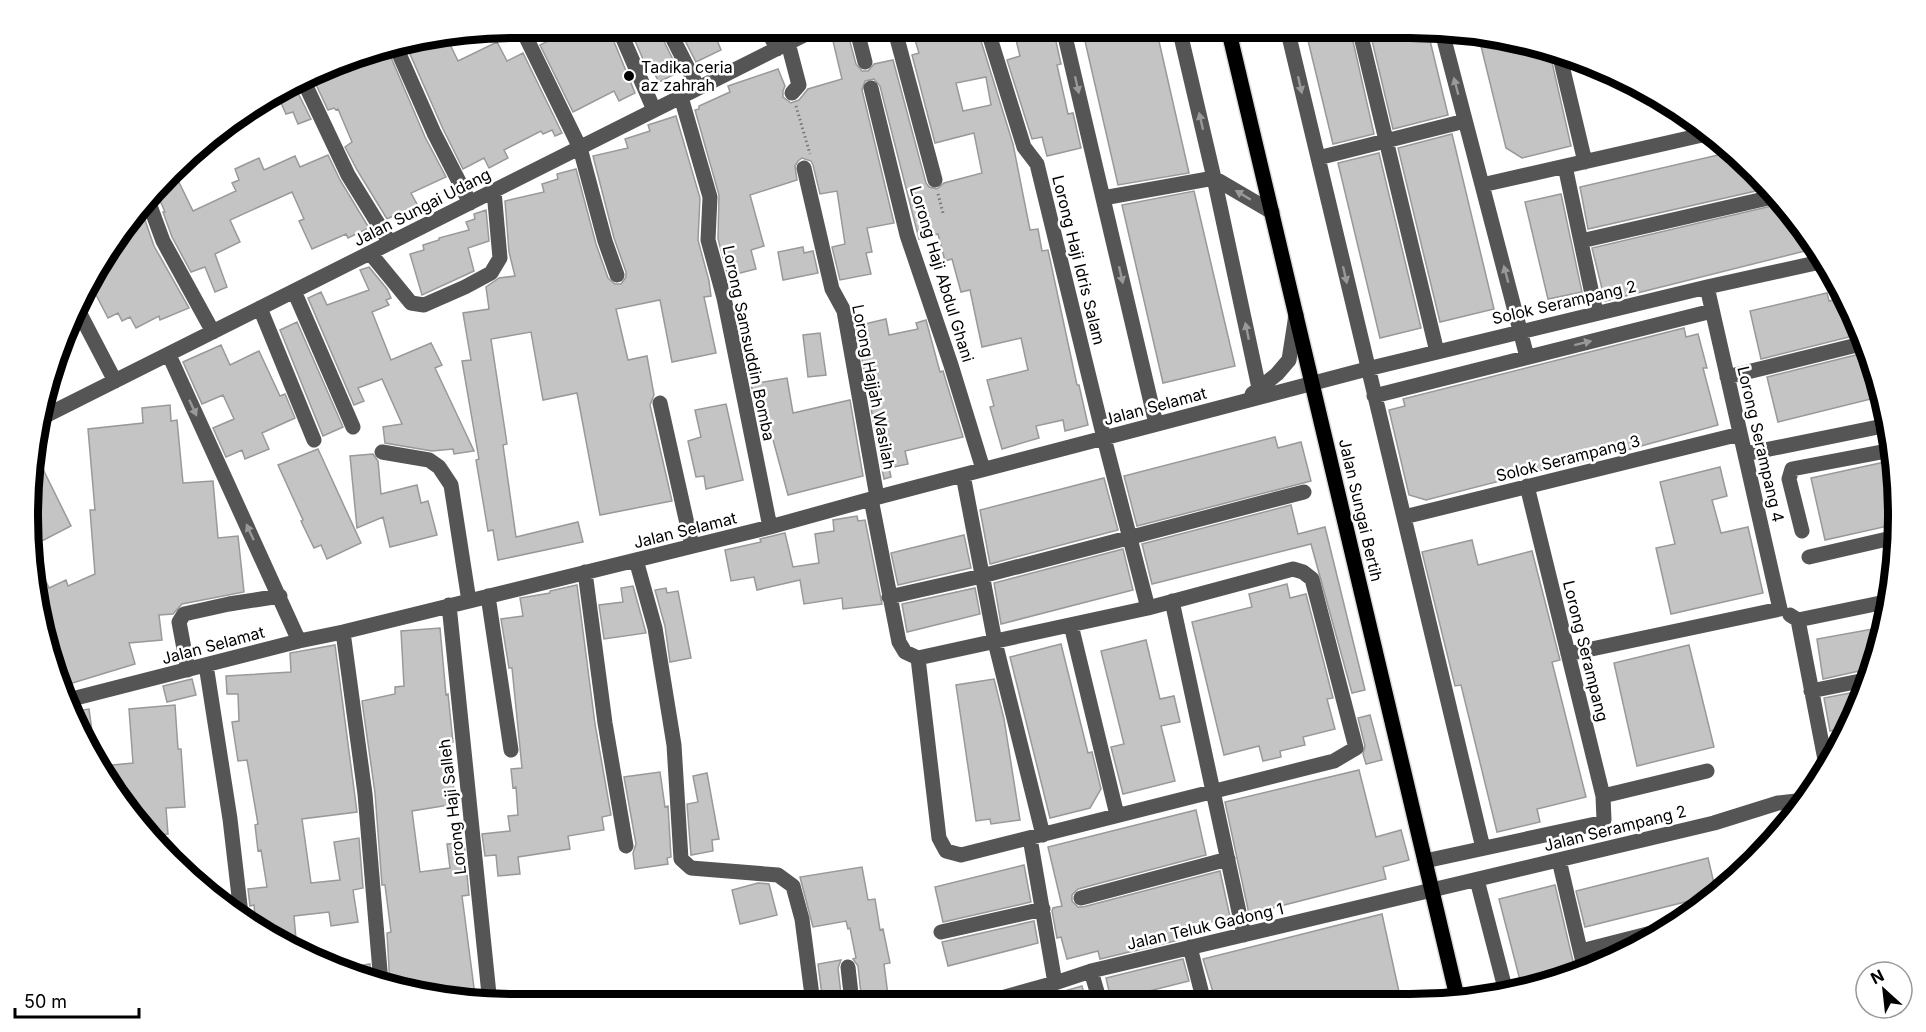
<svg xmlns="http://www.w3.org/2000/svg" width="1926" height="1032" viewBox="0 0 1926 1032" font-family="Inter,sans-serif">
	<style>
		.building { fill: #c4c4c4; stroke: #999; stroke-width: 1.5; fill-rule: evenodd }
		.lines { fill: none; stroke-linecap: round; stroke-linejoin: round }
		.major-casing { stroke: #dbdbdb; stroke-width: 18 }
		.path { stroke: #777; stroke-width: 3; stroke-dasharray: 1.5 3; stroke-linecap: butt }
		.minor { stroke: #555; stroke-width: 15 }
		.major { stroke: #000; stroke-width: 15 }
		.oneway { fill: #999 }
		.poi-dot { fill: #000; stroke: #fff; stroke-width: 2 }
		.labels { text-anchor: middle; stroke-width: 5; stroke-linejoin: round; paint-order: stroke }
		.poi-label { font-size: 16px; fill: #000; stroke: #fff; text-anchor: start }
		.street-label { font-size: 16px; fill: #000; stroke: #fff }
		.rim { fill: none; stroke: #000; stroke-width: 8 }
	</style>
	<rect width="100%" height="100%" fill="#fff"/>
	<path class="building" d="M550,27H608L635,93L619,101L614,91L573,112L540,45L556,37Z
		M629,27H657L679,72L659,82L653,71L649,73Z
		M678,27H741L717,40L721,50L696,62Z
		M911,27L977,28L1013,144L1030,230L1038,229L1042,251L1048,250L1077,385H1079L1088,425L1065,431L1063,420L1036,426L1039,438L1002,449L990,407L994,406L987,380L1028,370L1021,338L982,347L970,290L961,292L952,259L945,261L938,234L919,239L880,86L874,79L865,81L862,90L894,223L867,228L872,252L866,253L871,274L840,280L832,247L845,244L837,191L820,194L813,165L811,161L802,158L798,161L795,166L797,180L750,195L764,246L751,250L756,269L728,276L718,239L719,195L695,110L699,109V106L730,92L728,86L778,69L785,86L783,91V97L791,103L799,100L808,89L842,79L833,41L849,38L856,64L862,71H868L874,64L893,60L926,183L929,187L937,189L944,183L982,173L974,133L935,143L912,55L919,53ZM986,77L991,105L963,111L956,83Z
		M1013,28H1053L1061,64L1057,65L1068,114L1073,113L1081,148L1047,156L1042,137L1032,139L1007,60L1020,56Z
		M1082,28H1156L1189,173L1118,185Z
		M1305,28H1350L1374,134L1333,144Z
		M1369,28H1427L1448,115L1393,129Z
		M1478,34L1537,44L1549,49L1571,146L1522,158L1506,148Z
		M447,38L458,61L497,42L507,61L523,53L562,133L555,136L552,130L543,134L541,131L504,150L508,158L489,168L484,158L463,169L443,129L406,45Z
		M387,48L425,137L446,177L411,193L418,206L394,218L393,216L387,219L357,170L345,147L352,142L338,109L336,110L334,108L328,110L313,78L358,53Z
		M295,87L311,119L298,124L293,112L286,114L278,96Z
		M676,116L700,198L698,240L709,281L711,296L704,297L716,353L672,362L660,300L616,309L628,360L647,356L654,395L650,405L672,501L600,515L577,393L543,400L531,332L491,339L507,444L503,445L516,537L578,522L583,542L498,560L493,530L488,531L476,460L479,459L462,361L471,360L463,313L489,309L486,287L499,278L515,276L509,252L505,201L544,192L542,184L558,179L557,174L576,169L596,244L608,278L615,284H621L626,277V272L614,238L593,156L628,148L625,139L650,131L648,125Z
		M1452,134L1494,309L1440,322L1398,148Z
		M1735,151L1769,188L1588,229L1580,187Z
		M1379,153L1421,328L1380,338L1338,163Z
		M328,155L340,180L369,228L348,238L346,234L312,249L299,221L304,219L292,192L230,220L240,242L215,254L227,287L215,292L205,267L191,272L172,237L163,212H165L157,194L175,174L193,211L236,191L232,183L239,180L235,169L259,158L264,170L295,156L300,167Z
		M1194,191L1235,366L1163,383L1122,205Z
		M1561,194L1582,292L1548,299L1525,202Z
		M1784,203L1798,218L1817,248L1605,301L1592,248Z
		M486,210L489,241L468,248L474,271L422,295L410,254L424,250L423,245L439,240V238L469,230L466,222L475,219L474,214Z
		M145,220L154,246L189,308L160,320L159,316L136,328L130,317L122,321L118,313L108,318L91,285L109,245L122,230Z
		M803,247L804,253L813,251L818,273L783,280L778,252Z
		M369,267L387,289L391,298L386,300L389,305L372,312L391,360L431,343L442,365L435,368L474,451L454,454L453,449L432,451L385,443L383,427L402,424L382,379L358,388L364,401L354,405L308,298L321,292L327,305L369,290L360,270Z
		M1827,293L1829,301L1847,297L1861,334L1761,359L1750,311Z
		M886,319L889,335L918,329L916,323L926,320L940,372L943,371L963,437L905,451L908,464L889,468L891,477L884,479L856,326Z
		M297,322L343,427L323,436L280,330Z
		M1684,328L1686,337L1698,334L1707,368H1703L1718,425L1575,464L1574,462L1426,500L1409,495L1389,410L1405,406L1403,399Z
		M820,333L826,375L808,377L803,335Z
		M221,345L230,365L259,351L280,396L285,394L295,418L262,433L269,449L245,459L242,450L226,457L213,428L234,419L223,395L202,404L183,362Z
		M1868,352L1883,396L1778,422L1767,377Z
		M787,378L793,413L850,400L863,476L788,495L772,436L763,439L751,384Z
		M726,404L743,480L706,489L704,476L696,477L688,441L701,437L695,410Z
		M170,405L171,421L177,420L183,483L213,481L218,538L238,536L244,592L182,604L173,614L159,615L162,640L129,643L135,664L69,684L63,663L57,664L33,568H40L49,588L66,580L68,586L95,574L90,510H95L88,429L143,423L142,408Z
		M1275,437L1278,448L1301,442L1311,481L1137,526L1124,476Z
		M318,449L361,543L327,559L321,545L314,548L301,521L303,520L278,465Z
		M373,454L378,461L381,494L417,485L421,503L428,501L437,535L390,547L383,517L357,528L350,456Z
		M37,457L71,526L38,543L30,528Z
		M1894,460L1898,484L1897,524L1825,540L1811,478Z
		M1720,467L1727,496L1712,500L1721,533L1748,527L1763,593L1671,614L1656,548L1675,544L1660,482Z
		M1104,478L1118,530L990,564L980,510Z
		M1291,505L1298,534L1325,527L1365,690L1352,693L1311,544L1152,584L1142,544Z
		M857,516L858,521L865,520L882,604L843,609L842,598L804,604L800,580L757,590L754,577L731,581L725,550L761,542L760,539L785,533L793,567L819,563L815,534L834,531L833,520Z
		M964,535L971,568L898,585L891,553Z
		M1472,540L1478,565L1532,551L1560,660L1552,662L1586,797L1537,809L1540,822L1497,832L1461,685L1455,686L1422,552Z
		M1123,549L1133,590L1001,624L994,583Z
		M1287,584L1290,598L1306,594L1333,698L1327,699L1335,729L1303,737L1305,745L1280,751L1281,757L1263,761L1259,746L1224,755L1192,622L1252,607L1249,594Z
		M577,585L595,724L611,815L602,817L604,830L568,836L570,849L518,857L520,874L498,876L496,855L485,856L482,834L510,831L508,816L518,815L516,787L513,788L511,769L522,768L512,668H509L501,619L523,616L520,598L550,593V591Z
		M633,586L646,633L604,639L599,605L623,602L621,588Z
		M666,588L667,593L678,591L691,658L670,662L665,626L655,590Z
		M975,588L980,614L907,632L902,604Z
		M1884,627L1874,670L1868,669L1823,679L1817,639Z
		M440,628L446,695L448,694L453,742L447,743L456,804L412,811L420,872L450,868L447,844L464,843L469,895L462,896L476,1003L399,990L398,985L390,986L387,933L391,932L385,885H382L375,793L362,701L395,694V687L404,686L401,631Z
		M1146,640L1160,699L1174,696L1180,722L1161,726L1175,781L1123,794L1111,747L1124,744L1101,651Z
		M1061,644L1088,753L1092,752L1101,789L1090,808L1050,818L1010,657Z
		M335,645L357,812L302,819L311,883L340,880L334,842L359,838L363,888L353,890L358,922L331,926L329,912L294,916L297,950L272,940L256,927L254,905L250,906L248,889L267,887L261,850L258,851L255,825L258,824L247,760L238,761L232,722L239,721L238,694H227L226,676L291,672L290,653Z
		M1689,645L1714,747L1637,766L1614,663Z
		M192,679L196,695L167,702L163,686Z
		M994,679L1004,719L1020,820L991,824L990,819L976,821L956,685Z
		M1865,690L1849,727L1830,731L1824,698Z
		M175,705L178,749H181L185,807L166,808L168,834L147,836L103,766L133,763L129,709Z
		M89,709L95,753L69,712Z
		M1370,715L1382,760L1366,764L1363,754L1365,746L1358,718Z
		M1359,770L1376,837L1401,830L1409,860L1383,867L1386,879L1249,914L1225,802Z
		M660,772L665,807L668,806L671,857L667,858L668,864L635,869L633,853L636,844L624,777Z
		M707,773L719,839L712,840L713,851L691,855L687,804L698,802L693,776Z
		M1196,810L1206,855L1078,889L1072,895V901L1078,907H1083L1220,871L1230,917L1177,931L1179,940L1100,959L1098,951L1067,959L1061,937L1057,938L1052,911L1053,908L1062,906L1048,847Z
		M1708,858L1716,892L1713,895L1585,927L1576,891Z
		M1024,865L1031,902L943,922L935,887Z
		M862,867L868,900L875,899L880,930L883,929L890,963L884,964L889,1003H862L858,966L853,959L856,958L850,928L848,929L846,921L813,927L801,881L800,877Z
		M758,883L769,884L777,915L740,924L732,890Z
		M1555,885L1576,974L1522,988L1499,899Z
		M1382,914L1401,1001L1216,1002L1203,959Z
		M1034,921L1038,943L948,966L942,942Z
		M1183,959L1189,981L1149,991L1151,998L1136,1002H1109L1107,991H1109L1106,978Z
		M841,960L838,968L842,1003H823L818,964Z
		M370,964L371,981L342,969Z
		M1082,986L1085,997L1088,996L1090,1002H1038L1037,999Z"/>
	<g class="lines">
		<defs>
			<path id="major" d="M1228,28L1458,1001"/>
		</defs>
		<use href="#major" class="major-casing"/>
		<path class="path" d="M796,106L810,154
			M938,194L943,213"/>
		<path class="minor" d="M521,27L580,148L605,241L617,275
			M618,27L654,110
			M667,27L698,88
			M766,27L777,49
			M856,27L865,62
			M894,27L935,180
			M987,28L1024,147L1037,164L1104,438L1148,608
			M1063,28L1156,424
			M1179,28L1214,178L1259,388
			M1287,28L1483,848
			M1359,28L1437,352
			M1441,28L1527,357
			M788,43L799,85L792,93
			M396,47L434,133L470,203
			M1559,53L1585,162
			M304,82L348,175L390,243
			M871,88L907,235L951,365L983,469
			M681,97L710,197L708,240L724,298L770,527
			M1318,158L1465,121
			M1565,166L1596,313
			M804,168L832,289L844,311L877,497
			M1482,185L1711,133
			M1103,198L1214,178L1272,212
			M149,203L163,241L213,332
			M1581,241L1777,196
			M370,253L411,303L424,305L465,287L491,273L500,258L494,191
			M1707,287L1780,609
			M294,291L353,427
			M260,308L314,440
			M79,312L115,381
			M169,355L299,641
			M1727,377L1865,343
			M1252,394L1277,374L1289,360L1296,315
			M1374,396L1712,311
			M660,403L692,546
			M41,418L820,27
			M382,452L429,460L439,467L451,485L469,601
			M1745,454L1888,425
			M963,475L995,642L1043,835
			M871,499L899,642L905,652L918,658
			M1404,517L1740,434
			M1802,531L1789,479L1792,469L1892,450
			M28,545L36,559
			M1809,557L1896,537
			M636,560L655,628L674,745L681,859L691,868L778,875L793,886L802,919L813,1003
			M1293,569L1303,572L1312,579L1356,748L1334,761L961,855L946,851L939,838L918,658L1148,608Z
			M585,572L605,723L626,846
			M488,596L511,750
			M889,597L982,576L1304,492
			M1172,601L1244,935
			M449,605L490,1004
			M1790,615L1798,620L1890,601
			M1798,620L1827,770
			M1071,625L1117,815
			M343,632L365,794L381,983
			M1568,654L1780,609
			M206,665L230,819L241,914
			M188,670L179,622L184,614L229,604L280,596
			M1811,691L1870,679
			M64,701L299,641L343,632L770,527L871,499L1367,369L1707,287L1825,261
			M1603,796L1707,771
			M1030,838L1055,983
			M1559,860L1585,971
			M1425,861L1600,823L1604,820L1603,796L1527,486
			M1477,880L1506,992
			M1081,898L1228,859
			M941,932L1043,909
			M1190,947L1204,1002
			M1581,951L1671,928
			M848,967L852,1003
			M1091,971L1100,1002
			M987,1002L1055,983L1091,971L1714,823L1778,803L1805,800"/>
		<use href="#major" class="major"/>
	</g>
	<defs><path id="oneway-solid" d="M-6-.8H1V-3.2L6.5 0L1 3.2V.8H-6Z" transform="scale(1.5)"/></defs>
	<g class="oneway">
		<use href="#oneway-solid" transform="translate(1077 85) rotate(77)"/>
		<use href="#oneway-solid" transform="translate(1300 85) rotate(77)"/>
		<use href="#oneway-solid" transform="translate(1456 86) rotate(-105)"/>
		<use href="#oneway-solid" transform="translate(1201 121) rotate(-103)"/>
		<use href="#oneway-solid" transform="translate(1243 195) rotate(-149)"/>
		<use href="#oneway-solid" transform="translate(1506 274) rotate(-105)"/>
		<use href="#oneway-solid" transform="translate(1121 275) rotate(77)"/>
		<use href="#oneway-solid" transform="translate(1345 275) rotate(77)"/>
		<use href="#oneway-solid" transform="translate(1247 331) rotate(-102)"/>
		<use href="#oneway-solid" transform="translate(1583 343) rotate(-14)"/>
		<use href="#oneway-solid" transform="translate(193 408) rotate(65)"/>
		<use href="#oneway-solid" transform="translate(250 532) rotate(-115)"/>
	</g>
	<circle class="poi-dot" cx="629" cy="76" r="6"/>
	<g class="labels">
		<g class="poi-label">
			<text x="641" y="73">Tadika ceria<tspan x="641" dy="18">az zahrah</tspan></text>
		</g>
		<g class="street-label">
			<text transform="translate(422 207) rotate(-27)" y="6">Jalan Sungai Udang</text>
			<text transform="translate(1079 260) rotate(76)" y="6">Lorong Haji Idris Salam</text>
			<text transform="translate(942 274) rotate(73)" y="6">Lorong Haji Abdul Ghani</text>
			<text transform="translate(1564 302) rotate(-13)" y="6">Solok Serampang 2</text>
			<text transform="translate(749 343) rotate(78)" y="6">Lorong Samsuddin Bomba</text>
			<text transform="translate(874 387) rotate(79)" y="6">Lorong Hajjah Wasilah</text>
			<text transform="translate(1155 406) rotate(-15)" y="6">Jalan Selamat</text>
			<text transform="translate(1761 444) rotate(77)" y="6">Lorong Serampang 4</text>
			<text transform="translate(1568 458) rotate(-14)" y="6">Solok Serampang 3</text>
			<text transform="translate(1361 510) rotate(77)" y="6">Jalan Sungai Bertih</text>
			<text transform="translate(685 530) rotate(-14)" y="6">Jalan Selamat</text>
			<text transform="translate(213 645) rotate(-15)" y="6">Jalan Selamat</text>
			<text transform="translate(1586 651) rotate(76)" y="6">Lorong Serampang</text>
			<text transform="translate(452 807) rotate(-97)" y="6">Lorong Haji Salleh</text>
			<text transform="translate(1615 828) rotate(-14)" y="6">Jalan Serampang 2</text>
			<text transform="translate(1205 926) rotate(-13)" y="6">Jalan Teluk Gadong 1</text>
		</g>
	</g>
	<path d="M0 0H1926V1032H0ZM516 38H1410A478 478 0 0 1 1888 516V516A478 478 0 0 1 1410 994H516A478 478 0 0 1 38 516V516A478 478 0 0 1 516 38Z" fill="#fff" fill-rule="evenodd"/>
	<path class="rim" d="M516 38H1410A478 478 0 0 1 1888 516V516A478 478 0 0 1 1410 994H516A478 478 0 0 1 38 516V516A478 478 0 0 1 516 38Z"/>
	<g transform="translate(1884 990) rotate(333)"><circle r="28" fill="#ffffff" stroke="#999999" stroke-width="1.5"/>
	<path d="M0-4.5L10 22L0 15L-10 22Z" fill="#000000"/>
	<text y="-9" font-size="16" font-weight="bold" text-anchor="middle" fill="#000000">N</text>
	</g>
	<path d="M15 1008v9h124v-9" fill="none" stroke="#000000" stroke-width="3"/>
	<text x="24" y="1008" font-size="18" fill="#000000" stroke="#ffffff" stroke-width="4.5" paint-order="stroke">50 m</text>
</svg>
